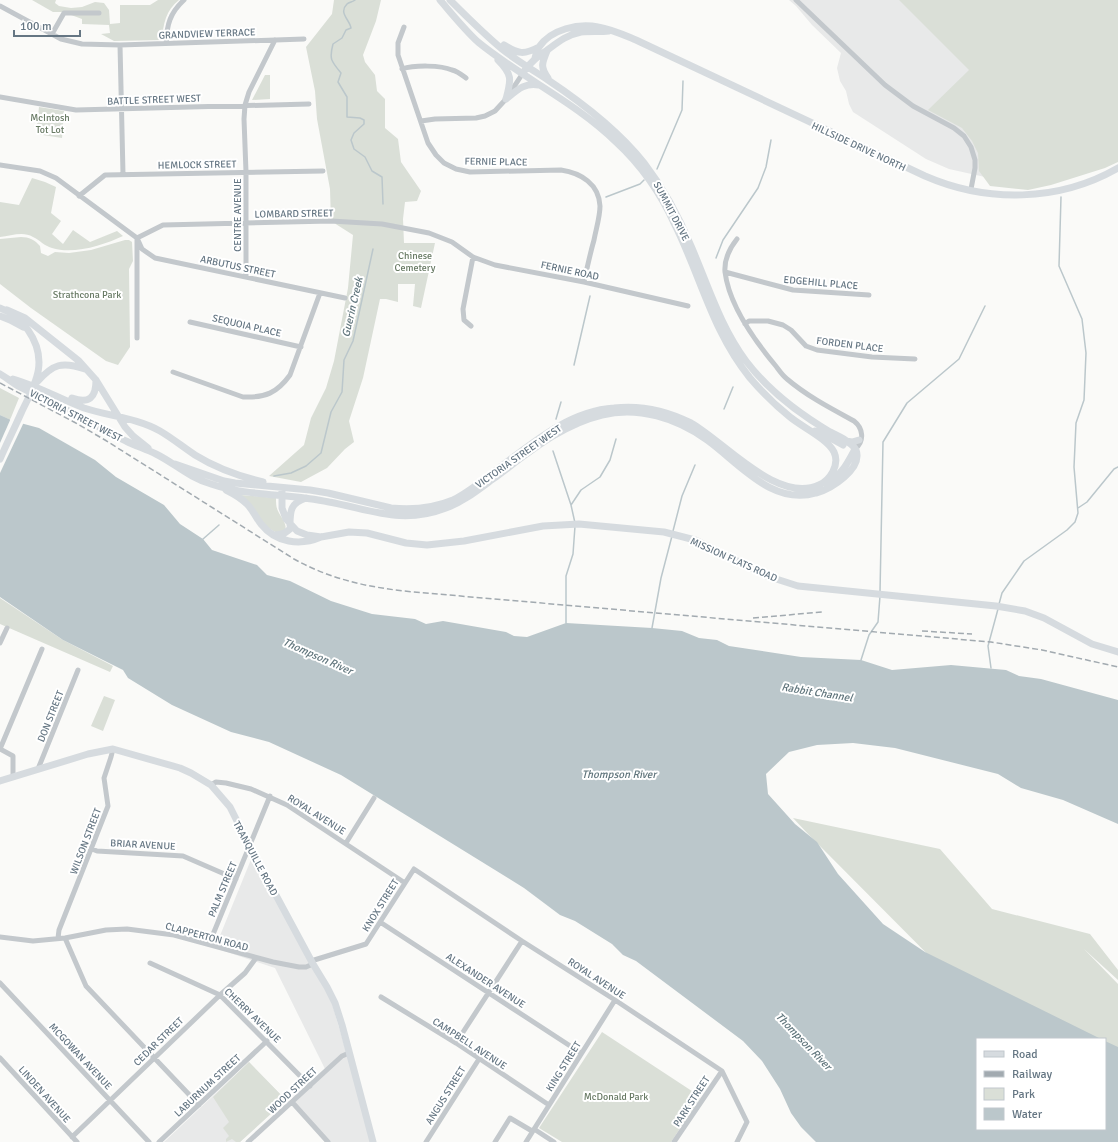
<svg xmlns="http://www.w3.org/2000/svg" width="1118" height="1142" viewBox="0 0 1118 1142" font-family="Signika,sans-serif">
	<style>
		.built { fill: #e8e9e9 }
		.green { fill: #dadfd7 }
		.water { fill: #bbc7cb }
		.pier { fill: #fafaf8 }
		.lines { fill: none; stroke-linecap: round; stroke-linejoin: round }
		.stream { stroke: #bbc7cb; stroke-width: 1.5 }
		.street { stroke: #c3c8cc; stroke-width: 5 }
		.secondary { stroke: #d6dbdf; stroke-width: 7 }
		.rail { stroke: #a2aab0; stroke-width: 1.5; stroke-dasharray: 6 3; stroke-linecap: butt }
		.labels { text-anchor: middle; stroke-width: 4; stroke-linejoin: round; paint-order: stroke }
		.street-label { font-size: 10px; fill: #657683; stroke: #fff }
		.park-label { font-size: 10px; fill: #687a64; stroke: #fff }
		.water-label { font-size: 11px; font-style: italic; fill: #60757c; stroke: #fff }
	</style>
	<rect width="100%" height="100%" fill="#fafaf8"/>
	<path class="built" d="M789,0H900L976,68L994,179L949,169L926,159L853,112L849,104L846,91L840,81L837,68L841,53L812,25L796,6Z
		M252,857L327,987L373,1142H325L292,1102L326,1071L275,968L215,948Z
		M249,1062L286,1100L240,1142H164Z"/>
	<path class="green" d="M32,0H56L55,3L59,6L71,8L82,7L95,2L104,3L109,10L110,24L120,23V5H150L158,0H179C166,10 163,24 162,40L114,41L101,34L110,33L109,25L82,24V19L63,12H53Z
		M334,0H381L376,21L363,55L365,62L375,75L377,91L385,99V128L398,139L401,162L421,191L417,201L405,202L403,219L404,243H435L421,308L413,306L415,284H398V302L386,299H380L363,378L349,421L354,442L345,449L327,468L301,482L269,476L304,445L311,418L326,388L334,361L348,288L353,235L331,221L330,189L317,119L315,91L306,47L332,14Z
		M899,0H1118V162L1105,168L1051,185L1028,190L990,186L979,171L978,153L972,141L962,128L928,110L969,70Z
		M265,75H270V99L252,100Z
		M39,107L64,111L62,138L36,134Z
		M32,178L45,182L56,187L51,213L61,221L52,234L63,244L73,230L90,242L117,231L123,236C104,245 73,255 52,248C44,246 40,240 33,237C23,231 11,236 0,237V202L19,205Z
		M21,237C29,237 35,240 40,246L41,253L48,256L55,252L69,253L91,250L125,240H129L132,242L133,261L129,269L130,347L118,365L106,361L31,308L0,284V239Z
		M0,388L19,398L10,420L0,415Z
		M241,495L276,498C276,503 276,507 278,511C281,518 289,525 284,532H275L267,527Z
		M0,598L63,640L113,666L110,672L0,624Z
		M104,696L115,700L103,731L91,726Z
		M793,818L940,849L992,909L1090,934L1118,970V980L1084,949L1118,984V1070L1105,1065V1039H1061L985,1012L809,835Z
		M602,1032L701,1097L671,1142H562L539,1128Z
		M249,1062L286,1100L240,1142H236L232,1139L226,1142V1139L229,1136L223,1128L229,1122L213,1097Z"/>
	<path class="water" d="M0,415L13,421L39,428L95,460L116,477L164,505L180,524L203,539L212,550L257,565L267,575L290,581L331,601L372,614L415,619L426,624L443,621L506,632L514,636L527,637L566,623L652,628L682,631L699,638L717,640L729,646L801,657L861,660L892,670L951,665L1006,670L1019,676L1041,679L1118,700V824L1063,800L1021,788L998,774L895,748L853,743L817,745L789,752L766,774L768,794L795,824L817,842L838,874L883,924L925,952L1101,1039H977V1129H1105V1041L1118,1047V1142H816L801,1127L791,1113L780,1089L762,1061L743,1041L636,961L623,955L612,944L575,921L560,915L524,888L341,775L269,742L231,732L172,705L128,678L123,670L63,640L0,597Z"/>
	<path class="pier" d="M11,418L24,422L0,473V443Z"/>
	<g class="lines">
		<path class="stream" d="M355,0C353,2 349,2 347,4C338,13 350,20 351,28L346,30L342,38L333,44C329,59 331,61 341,73L338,82L347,97V117L360,118L364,120V124L354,133L351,140L354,149L365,157L372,171L382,177L383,204
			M657,169L682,110L683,81
			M606,197L640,184L644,180
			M716,258L723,240L758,188L766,167L771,140
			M574,365L590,296
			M724,409L733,387
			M556,419L561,402
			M553,451L571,505L575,523
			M274,476L291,473L306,466L321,453L331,412L342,392L344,360L353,341L373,249
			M571,505L581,490L600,477L610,460L616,439
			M1078,508L1087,502L1114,469L1118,467
			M673,531L682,496L695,465
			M203,539L219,525
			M880,592L883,442L907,403L959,359L985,306
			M999,604L1002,593L1024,561L1067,530L1075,522L1078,513L1074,467L1076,423L1084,400L1086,353L1082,319L1059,266L1061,197
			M566,623V576L573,554L575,526
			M652,628L661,578L672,536
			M861,660L869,635L878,622L880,596
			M991,668L988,646L998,609"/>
		<path class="street" d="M796,0L885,85L913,106L954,128L964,136L971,147L975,160V168L971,189
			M0,6L61,39L82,44L120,45L304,39
			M404,27L398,43V55L428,143L436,155L444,163L456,169L470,172L561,170C581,173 599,184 600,206C600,217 596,229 594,240C590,254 587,268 584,282
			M52,34L64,13H99
			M166,43C167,24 170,13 184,0
			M120,45L123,174
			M402,69C414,65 441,65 452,70C457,71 462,75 466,78
			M0,97L76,110L309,104
			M421,121L435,119L476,118L485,116L495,111L506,99L523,73
			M0,165L40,171L56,178L137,238L142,249L155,258L345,298
			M79,196L105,175L323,171
			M137,238L163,225L331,221L382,224L429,233L452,242L473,257L495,265L584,282L688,306
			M137,239V338
			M737,239C729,249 724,259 725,272C729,304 755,341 775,365C779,370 782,375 787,379C807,396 830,408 854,421C863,428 865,441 855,449
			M725,272L793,290L869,295
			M246,277V172L244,119L245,105L249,92L275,40
			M190,322L301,347
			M745,324L749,321H768L783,325L791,330L806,346L817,350L872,357L915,359
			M471,326L464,320L463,309L473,257
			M173,372L243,397C265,398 277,393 290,375L320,293
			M0,643L7,628
			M0,749L42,649
			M0,749L13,756V776
			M38,769L78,670
			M211,785L216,782L226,783L251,789L287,805L405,883
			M346,843L374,798
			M92,849L97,851L183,856L236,879
			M380,922L581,1053
			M0,937L33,941L65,938L106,930L127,929L174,935L273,962L299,967H306L313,964
			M58,938L59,930L108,806L104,778L111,757L113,749
			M65,938L86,986L199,1105
			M209,944L270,796
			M311,961L366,944L414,869L522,941L615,1000L722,1071L747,1122L737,1142
			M150,963L220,995L310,1086
			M0,983L149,1142
			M381,997L456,1043L549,1105
			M456,1043L522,941
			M0,1058L77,1142
			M292,1102L328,1142
			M534,1129L554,1142
			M72,1137L220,995L245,973L256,958
			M159,1142L267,1041
			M248,1142L342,1056L349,1053
			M426,1142L479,1059
			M495,1142L510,1118L532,1131
			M526,1142L615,1000
			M674,1142L722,1071"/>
		<path class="secondary" d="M504,45C518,54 524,55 539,47
			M547,51C542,63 540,67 548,78
			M535,58C536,55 537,50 539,47C551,29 579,23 598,27C611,29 624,35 636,40L925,176C987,203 1059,202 1118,168
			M498,60C513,75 511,80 506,99
			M525,70C533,60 536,58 546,51C557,43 566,35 581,32C591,31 600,32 609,31
			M506,99C517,90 525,82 539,85
			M0,308C12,312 21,320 28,330C49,360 36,383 22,411C15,427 7,443 0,459
			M7,310L25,318L79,361L96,380L125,427L133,436L148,448
			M0,316L10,320L23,327
			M0,374C7,378 13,383 20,387C41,398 63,408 84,419C98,426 112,435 126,441C136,446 146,449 156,454C176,464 188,477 211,484C249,497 290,493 329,502C372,510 402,525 446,508C463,502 478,490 493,479C527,454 560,425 602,415C638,406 677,418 707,440C739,463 772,506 816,493C831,489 863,469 856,450C852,442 838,436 830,432C798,413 768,390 746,361C720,326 708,285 691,246C679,217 664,189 644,163C618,130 584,104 548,80C533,70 517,61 502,49C484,34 467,17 450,0
			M13,379C38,386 60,399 84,408C108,416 137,418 160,431C172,438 183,447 195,455C216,468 238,476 263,482
			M37,382C53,364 62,361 85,369
			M72,398C89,404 96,398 96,380
			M815,431L825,435L843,445
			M846,441L852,442L859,440
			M175,464L224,481L235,483L310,490L328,493L391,508C412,510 434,508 453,500C468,493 482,481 495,471C530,445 568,411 614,408C640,405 667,411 691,423C725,442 777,504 819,485C830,480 840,465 834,452C828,439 802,427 790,417C775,405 762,392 750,378C712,331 701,277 675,225C661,194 641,165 616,142C575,102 522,78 478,42C464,29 452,14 440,0
			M826,483C841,477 848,462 855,449
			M226,490C234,494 241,498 247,504C253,510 256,518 261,524C276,543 300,546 321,537
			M282,491V508L286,519L297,531L307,535L321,537L349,532L367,533L406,543L427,545L464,541L543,526L579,524L664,532L695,540L767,576L798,586L996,606L1025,611L1044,618L1092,644L1118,652
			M290,525C290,510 291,503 306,498
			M274,535C283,535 286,533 292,527
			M0,781L88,754L113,749L180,768L191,773L211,785L230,807L250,847L313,964L327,987L335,1003L342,1025L373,1142"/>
		<path class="rail" d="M0,383L74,422L105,440L294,559C332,580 371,588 414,592L991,642L1042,650L1118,667
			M753,618L822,612
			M922,631L972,634"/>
	</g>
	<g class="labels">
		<g class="street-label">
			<text transform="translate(207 33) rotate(-2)" y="4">GRANDVIEW TERRACE</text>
			<text transform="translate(154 99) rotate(-2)" y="4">BATTLE STREET WEST</text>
			<text transform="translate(859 146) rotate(25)" y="4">HILLSIDE DRIVE NORTH</text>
			<text transform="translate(496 161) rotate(1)" y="4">FERNIE PLACE</text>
			<text transform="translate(197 164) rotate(-1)" y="4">HEMLOCK STREET</text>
			<text transform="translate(672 211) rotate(62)" y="4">SUMMIT DRIVE</text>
			<text transform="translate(294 213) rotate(-1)" y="4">LOMBARD STREET</text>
			<text transform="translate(237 215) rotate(-90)" y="4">CENTRE AVENUE</text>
			<text transform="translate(238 266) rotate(12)" y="4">ARBUTUS STREET</text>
			<text transform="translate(570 270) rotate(12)" y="4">FERNIE ROAD</text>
			<text transform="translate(821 282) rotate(5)" y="4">EDGEHILL PLACE</text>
			<text transform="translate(247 325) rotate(13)" y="4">SEQUOIA PLACE</text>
			<text transform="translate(850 344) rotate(7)" y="4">FORDEN PLACE</text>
			<text transform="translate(76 415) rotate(27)" y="4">VICTORIA STREET WEST</text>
			<text transform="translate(518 456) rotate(-35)" y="4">VICTORIA STREET WEST</text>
			<text transform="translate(734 559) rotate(24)" y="4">MISSION FLATS ROAD</text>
			<text transform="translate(50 716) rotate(-68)" y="4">DON STREET</text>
			<text transform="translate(317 814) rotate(32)" y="4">ROYAL AVENUE</text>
			<text transform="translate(85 841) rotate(-69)" y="4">WILSON STREET</text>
			<text transform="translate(143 844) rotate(3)" y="4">BRIAR AVENUE</text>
			<text transform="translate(256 858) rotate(62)" y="4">TRANQUILLE ROAD</text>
			<text transform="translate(222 889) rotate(-67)" y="4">PALM STREET</text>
			<text transform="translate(380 905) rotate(-58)" y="4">KNOX STREET</text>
			<text transform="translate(207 936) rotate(15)" y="4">CLAPPERTON ROAD</text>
			<text transform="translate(597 978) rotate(33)" y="4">ROYAL AVENUE</text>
			<text transform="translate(486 980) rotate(33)" y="4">ALEXANDER AVENUE</text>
			<text transform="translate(253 1015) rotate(44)" y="4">CHERRY AVENUE</text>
			<text transform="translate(158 1041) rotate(-44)" y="4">CEDAR STREET</text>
			<text transform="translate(470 1043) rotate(33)" y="4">CAMPBELL AVENUE</text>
			<text transform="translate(81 1056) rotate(47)" y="4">MCGOWAN AVENUE</text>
			<text transform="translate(563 1066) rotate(-58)" y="4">KING STREET</text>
			<text transform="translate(207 1085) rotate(-43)" y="4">LABURNUM STREET</text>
			<text transform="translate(292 1090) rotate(-43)" y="4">WOOD STREET</text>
			<text transform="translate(45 1094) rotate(48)" y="4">LINDEN AVENUE</text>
			<text transform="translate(445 1095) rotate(-58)" y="4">ANGUS STREET</text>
			<text transform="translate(691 1101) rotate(-57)" y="4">PARK STREET</text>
		</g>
		<g class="park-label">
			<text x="50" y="121">McIntosh<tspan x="50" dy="12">Tot Lot</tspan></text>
			<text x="415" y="259">Chinese<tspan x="415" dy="12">Cemetery</tspan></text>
			<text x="87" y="298">Strathcona Park</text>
			<text x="616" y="1100">McDonald Park</text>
		</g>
		<g class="water-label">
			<text transform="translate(352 307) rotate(-77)" y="4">Guerin Creek</text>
			<text transform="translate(318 656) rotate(24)" y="4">Thompson River</text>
			<text transform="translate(817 692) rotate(9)" y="4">Rabbit Channel</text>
			<text x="619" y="778">Thompson River</text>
			<text transform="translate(804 1041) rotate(46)" y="4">Thompson River</text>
		</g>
	</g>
	<rect x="976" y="1038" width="130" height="92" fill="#ffffff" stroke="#c1c8cd"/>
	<rect x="984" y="1051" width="20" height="6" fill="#d6dbdf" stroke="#c1c8cd"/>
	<text x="1012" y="1058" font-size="12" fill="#657683">Road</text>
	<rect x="984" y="1071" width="20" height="6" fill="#a2aab0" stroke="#c1c8cd"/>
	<text x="1012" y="1078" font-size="12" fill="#657683">Railway</text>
	<rect x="984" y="1088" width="20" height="12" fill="#dadfd7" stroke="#c1c8cd"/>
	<text x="1012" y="1098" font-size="12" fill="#657683">Park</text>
	<rect x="984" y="1108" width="20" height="12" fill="#bbc7cb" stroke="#c1c8cd"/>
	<text x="1012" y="1118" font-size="12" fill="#657683">Water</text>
	<path d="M14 30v6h66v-6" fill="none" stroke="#657683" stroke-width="2"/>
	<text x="20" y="30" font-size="12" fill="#657683" stroke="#ffffff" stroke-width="3" paint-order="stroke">100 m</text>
</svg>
